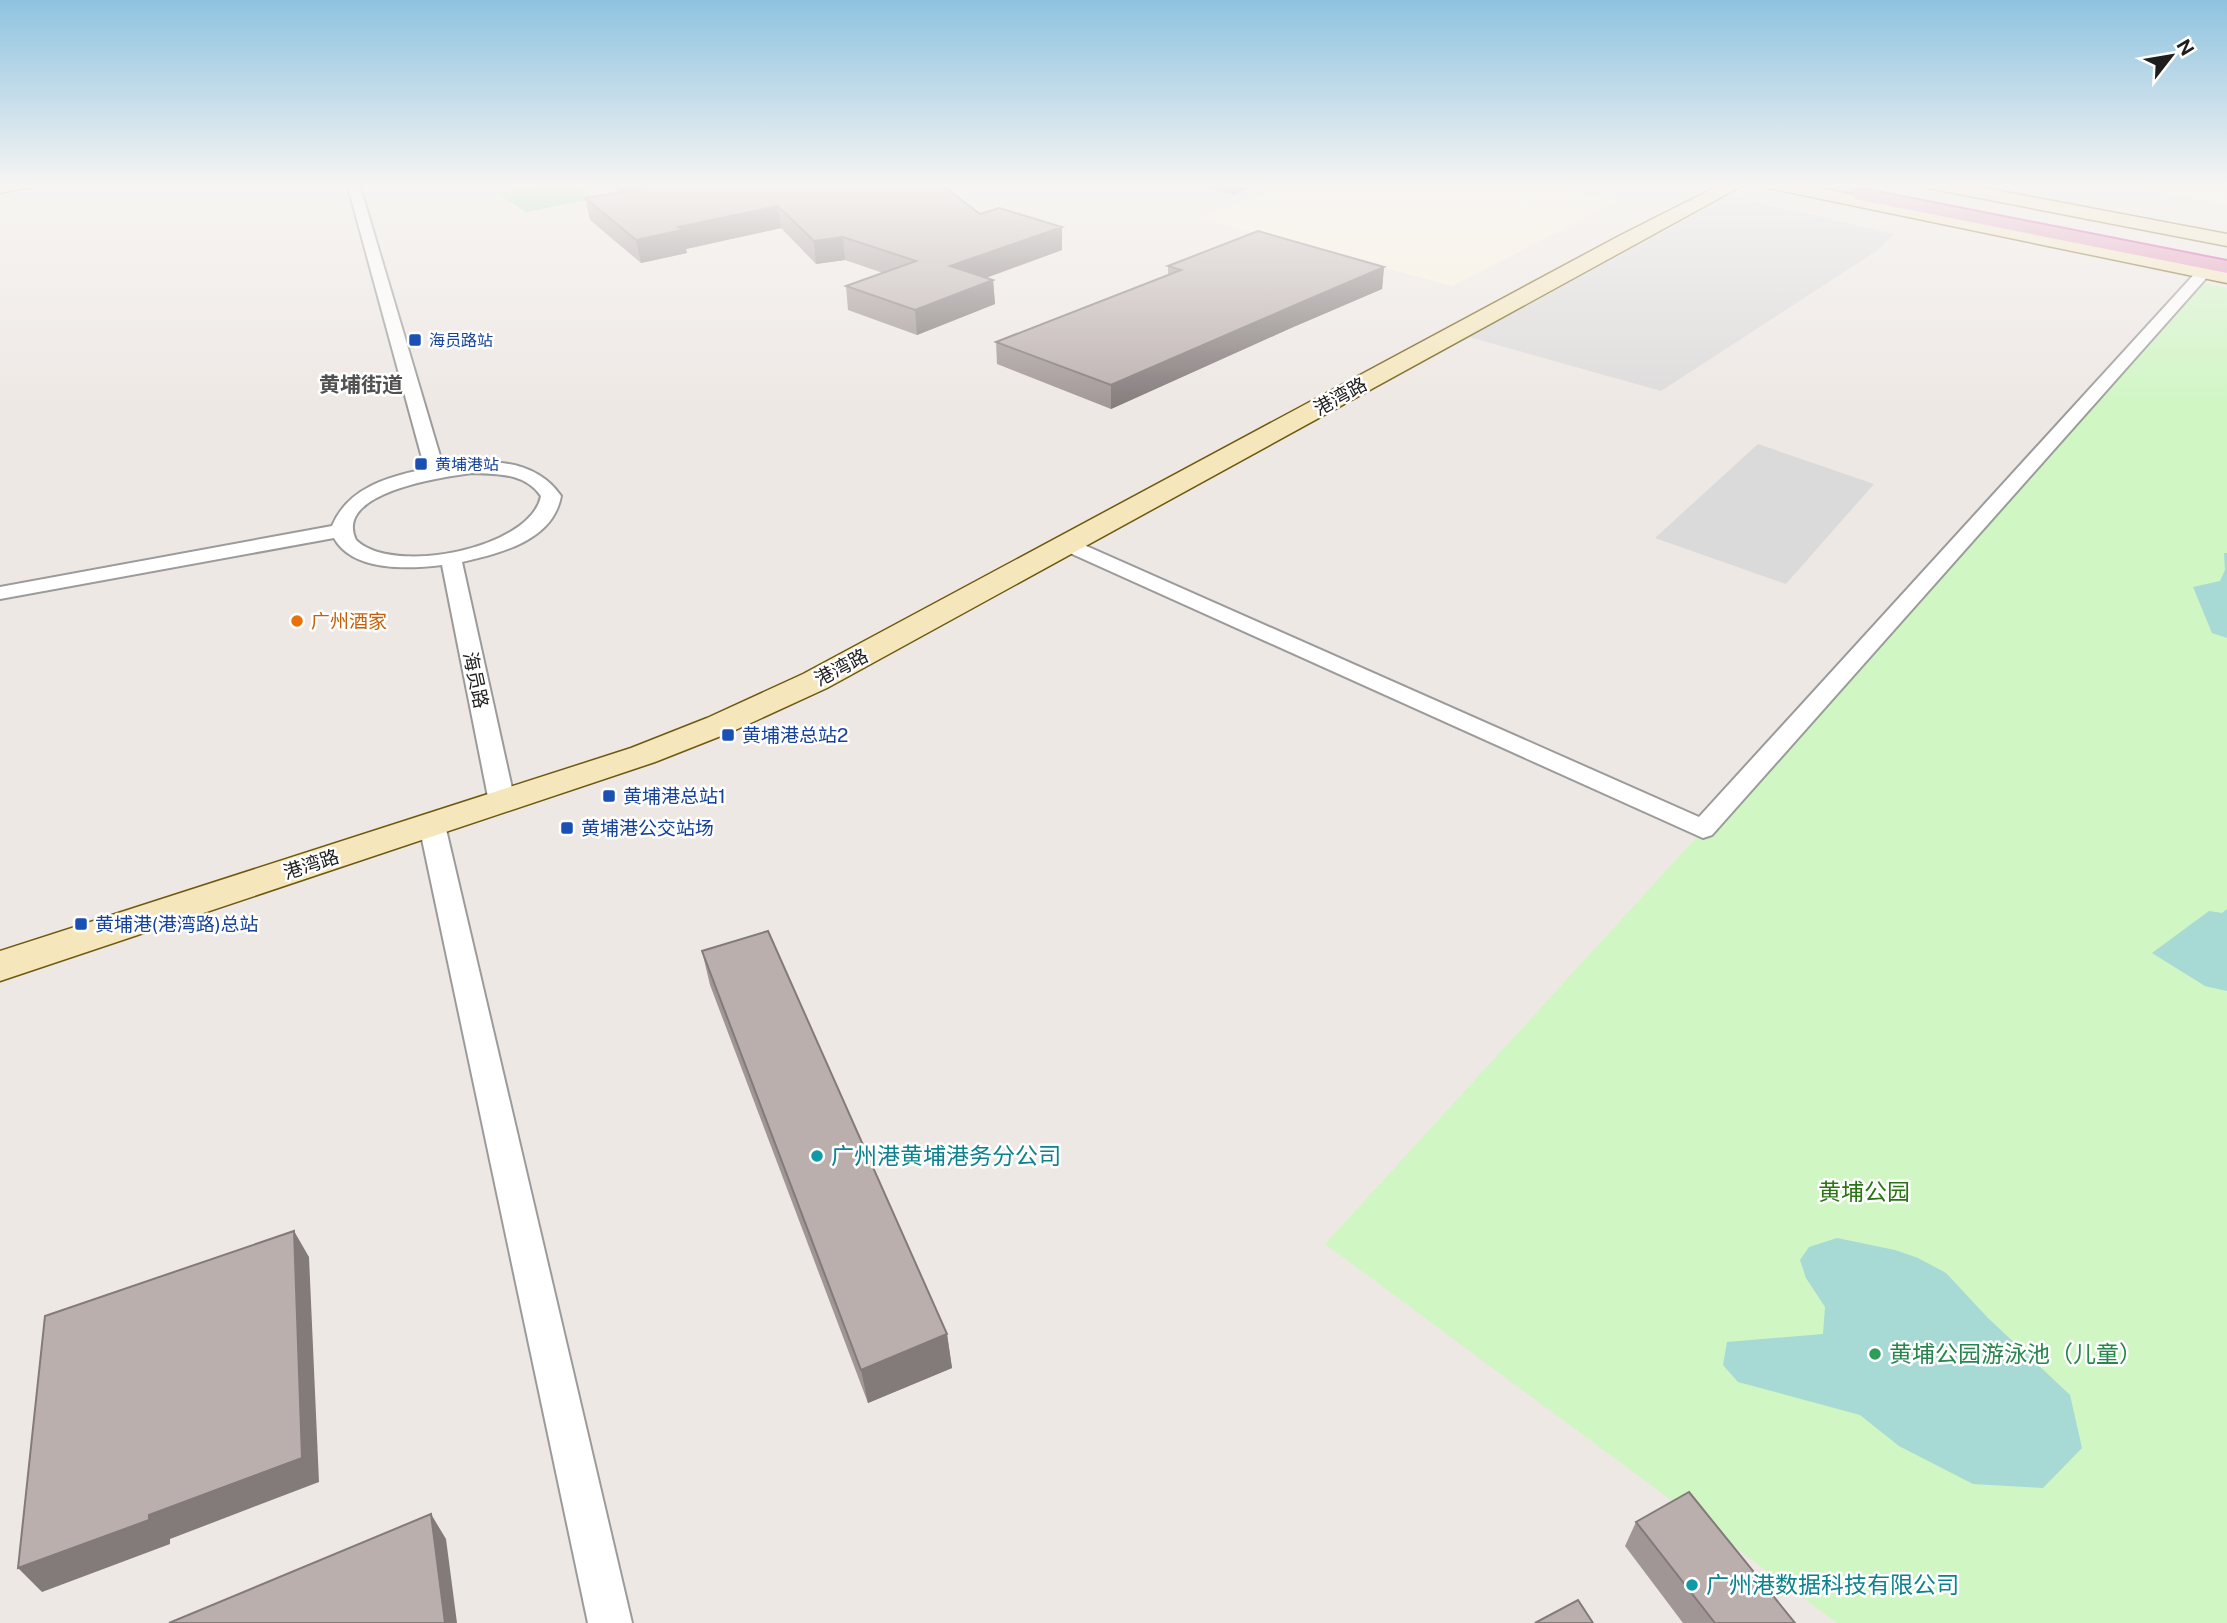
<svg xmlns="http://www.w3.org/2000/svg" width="2227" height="1623" viewBox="0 0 2227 1623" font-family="'Public Sans','Noto Sans SC',sans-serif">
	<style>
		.residential { fill: #dcdbdb }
		.education { fill: #fdf3de }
		.park { fill: #cff6c3 }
		.pitch { fill: #87d99f }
		.parking { fill: #dadada }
		.water { fill: #a7d9d5 }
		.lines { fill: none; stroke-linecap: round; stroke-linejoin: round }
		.highway-tunnel { stroke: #c4c0bc; stroke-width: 21; stroke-dasharray: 21 10; stroke-linecap: butt }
		.street-casing { stroke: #9b9b9b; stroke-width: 4 }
		.secondary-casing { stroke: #6e590b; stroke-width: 3 }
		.highway-casing { stroke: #ce2f98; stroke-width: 4 }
		.street { fill: #fff; fill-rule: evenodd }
		.secondary { fill: #f5e6bb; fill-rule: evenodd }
		.highway { fill: #e190b9; fill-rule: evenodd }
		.wall { fill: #a19696 }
		.shaded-wall { fill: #837a7a }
		.building { fill: #bbafae; stroke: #837a7a; stroke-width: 2 }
		.transit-dot { fill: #1a4fb4; stroke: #fff; stroke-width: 2.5 }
		.food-dot { fill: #e8710a; stroke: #fff; stroke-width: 2.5 }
		.culture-dot { fill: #0f9aa8; stroke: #fff; stroke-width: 2.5 }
		.leisure-dot { fill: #2e9e5b; stroke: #fff; stroke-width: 2.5 }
		.labels { text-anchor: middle; stroke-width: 5; stroke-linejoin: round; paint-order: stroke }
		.far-transit-label { font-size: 16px; fill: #164399; stroke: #fff; text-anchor: start }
		.street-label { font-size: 19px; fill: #1e1e1e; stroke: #fff }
		.food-label { font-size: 19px; fill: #c56008; stroke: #fff; text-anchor: start }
		.transit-label { font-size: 19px; fill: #164399; stroke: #fff; text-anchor: start }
		.far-district-label { font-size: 21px; font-weight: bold; fill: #515151; stroke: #fff }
		.near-culture-label { font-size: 23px; fill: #0d838f; stroke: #fff; text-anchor: start }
		.near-park-label { font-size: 23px; fill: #297512; stroke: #fff }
		.near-leisure-label { font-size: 23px; fill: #27864d; stroke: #fff; text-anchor: start }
	</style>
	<rect width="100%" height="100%" fill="#eee8e4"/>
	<path class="residential" d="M1729,196L1894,234L1878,250L1661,391L1469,337Z"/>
	<path class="education" d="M1290,183H1538L1619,201L1452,286L1200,218Z
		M2114,183H2227V205Z"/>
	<path class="park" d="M2203,283L2227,288V1623H1837L1325,1244Z"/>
	<path class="pitch" d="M546,183H571L596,198L526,212L497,193Z"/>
	<path class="parking" d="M1758,444L1874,484L1786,584L1655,538Z"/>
	<path class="water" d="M2224,553H2227V638L2212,633L2193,587L2220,581L2225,570Z
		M2227,909V991L2205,986L2152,953L2209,911L2222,913Z
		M1837,1238L1895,1250L1918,1258L1946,1273L1988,1318L2070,1395L2082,1448L2043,1488L1973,1484L1899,1446L1860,1415L1738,1382L1723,1365L1727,1342L1823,1334L1825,1307L1806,1278L1800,1260L1809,1247Z"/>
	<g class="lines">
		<path class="highway-tunnel" d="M1805,183L1862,195"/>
		<defs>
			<path id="street" d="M347,183H359L443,466C485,459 534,457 561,496C553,541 500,553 462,562L515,802L511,808L502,810L493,808L489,802L442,565C408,569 353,572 334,538L0,599V587L332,526C348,488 387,477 425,469ZM472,473C498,474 525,473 541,496C531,549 392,576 356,540C333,492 443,477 472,473Z
				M2204,268L2209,269L2211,272L2209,275L1712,835L1703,838L1061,549L1058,545L1061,541H1075L1699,817L2199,269Z
				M432,817L441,819L445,825L632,1623H588L419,825L423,819Z"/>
			<path id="secondary" d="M0,183H34L31,187L0,193Z
				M1724,183H1747L827,688L731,732L655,762L0,981V951L631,748L707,718L803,674L1619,236Z
				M1759,183H1796L2227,271V283L1768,188Z
				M1919,183H1958L2227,234V246L1928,188Z"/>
			<path id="highway" d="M1862,189L2227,261V273L1855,199L1853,195L1855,191Z"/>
		</defs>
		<use href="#street" class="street-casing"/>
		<use href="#secondary" class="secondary-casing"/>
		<use href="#highway" class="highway-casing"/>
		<use href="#street" class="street"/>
		<use href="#secondary" class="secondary"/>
		<use href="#highway" class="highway"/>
	</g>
	<path class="wall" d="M605,183H939L980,214L1062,227V250L986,278L993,280L995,304L917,335L848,310L846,286L883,273L845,260L816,264L781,228L686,249L687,253L641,263L590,220L585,198L620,192Z
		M1189,183H1263L1232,195Z
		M1168,266L1384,267L1382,289L1291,328L1111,409L997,364L996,342L1168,275Z
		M702,951L947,1334L952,1368L868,1403L710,985Z
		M1636,1522L1795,1623H1683L1625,1546Z"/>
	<path class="shaded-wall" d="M1233,183H1263L1232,195Z
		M778,206L781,228L686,249L687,253L641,263L636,240L678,227Z
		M1062,227V250L952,290L950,266Z
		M843,237L845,260L816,264L814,241Z
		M1384,267L1382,289L1291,328L1111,409V385L1293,306Z
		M993,280L995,304L917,335L915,310Z
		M294,1231L309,1257L319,1482L170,1539V1544L42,1592L18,1568L149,1515Z
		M947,1334L952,1368L868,1403L861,1370Z
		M431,1514L446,1539L457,1623H445Z"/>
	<path class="building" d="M639,183H939L980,214L999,208L1062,227L950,266L993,280L915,310L846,286L916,261L843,237L814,241L778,206L678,227L682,230L636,240L585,198L647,188Z
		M1258,231L1384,267L1293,306L1111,385L996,342L1181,270L1168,266Z
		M768,931L947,1334L861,1370L702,951Z
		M294,1231L302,1458L149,1515V1520L18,1568L45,1316Z
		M1689,1492L1795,1623H1715L1636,1522Z
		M431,1514L445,1623H169Z
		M1578,1600L1593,1623H1535Z"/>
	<linearGradient id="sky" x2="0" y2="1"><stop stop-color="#8ec3e0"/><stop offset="0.45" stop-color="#f7f5f3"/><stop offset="1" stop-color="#f7f5f3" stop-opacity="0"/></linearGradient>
	<rect width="2227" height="411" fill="url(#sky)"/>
	<g class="transit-dot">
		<rect x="408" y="333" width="14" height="14" rx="3.5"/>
		<rect x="414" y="457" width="14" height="14" rx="3.5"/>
		<rect x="721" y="728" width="14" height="14" rx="3.5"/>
		<rect x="602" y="789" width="14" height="14" rx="3.5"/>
		<rect x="560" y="821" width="14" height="14" rx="3.5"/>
		<rect x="74" y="917" width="14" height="14" rx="3.5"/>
	</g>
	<circle class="food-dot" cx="297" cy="621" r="7"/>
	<g class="culture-dot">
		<circle cx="817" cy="1156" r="7"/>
		<circle cx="1692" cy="1585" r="7"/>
	</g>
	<circle class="leisure-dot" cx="1875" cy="1354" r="7"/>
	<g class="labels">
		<g class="far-transit-label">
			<text x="429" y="346">海员路站</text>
			<text x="435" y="470">黄埔港站</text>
		</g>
		<g class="street-label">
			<text transform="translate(1340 396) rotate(-29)" y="7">港湾路</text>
			<text transform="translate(841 667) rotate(-28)" y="7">港湾路</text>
			<text transform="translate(476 680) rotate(78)" y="7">海员路</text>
			<text transform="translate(311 864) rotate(-18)" y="7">港湾路</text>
		</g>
		<g class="food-label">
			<text x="311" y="628">广州酒家</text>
		</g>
		<g class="transit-label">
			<text x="742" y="742">黄埔港总站2</text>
			<text x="623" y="803">黄埔港总站1</text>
			<text x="581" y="835">黄埔港公交站场</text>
			<text x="95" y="931">黄埔港(港湾路)总站</text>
		</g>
		<g class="far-district-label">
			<text x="361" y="392">黄埔街道</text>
		</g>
		<g class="near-culture-label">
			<text x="831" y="1164">广州港黄埔港务分公司</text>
			<text x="1706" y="1593">广州港数据科技有限公司</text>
		</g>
		<g class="near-park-label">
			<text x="1864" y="1200">黄埔公园</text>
		</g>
		<g class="near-leisure-label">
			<text x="1889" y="1362">黄埔公园游泳池（儿童）</text>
		</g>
	</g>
	<g transform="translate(2171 56) rotate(59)" stroke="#ffffff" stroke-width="5" paint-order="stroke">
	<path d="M0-5L12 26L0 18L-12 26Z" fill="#1e1e1e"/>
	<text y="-10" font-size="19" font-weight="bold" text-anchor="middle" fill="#1e1e1e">N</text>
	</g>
</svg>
